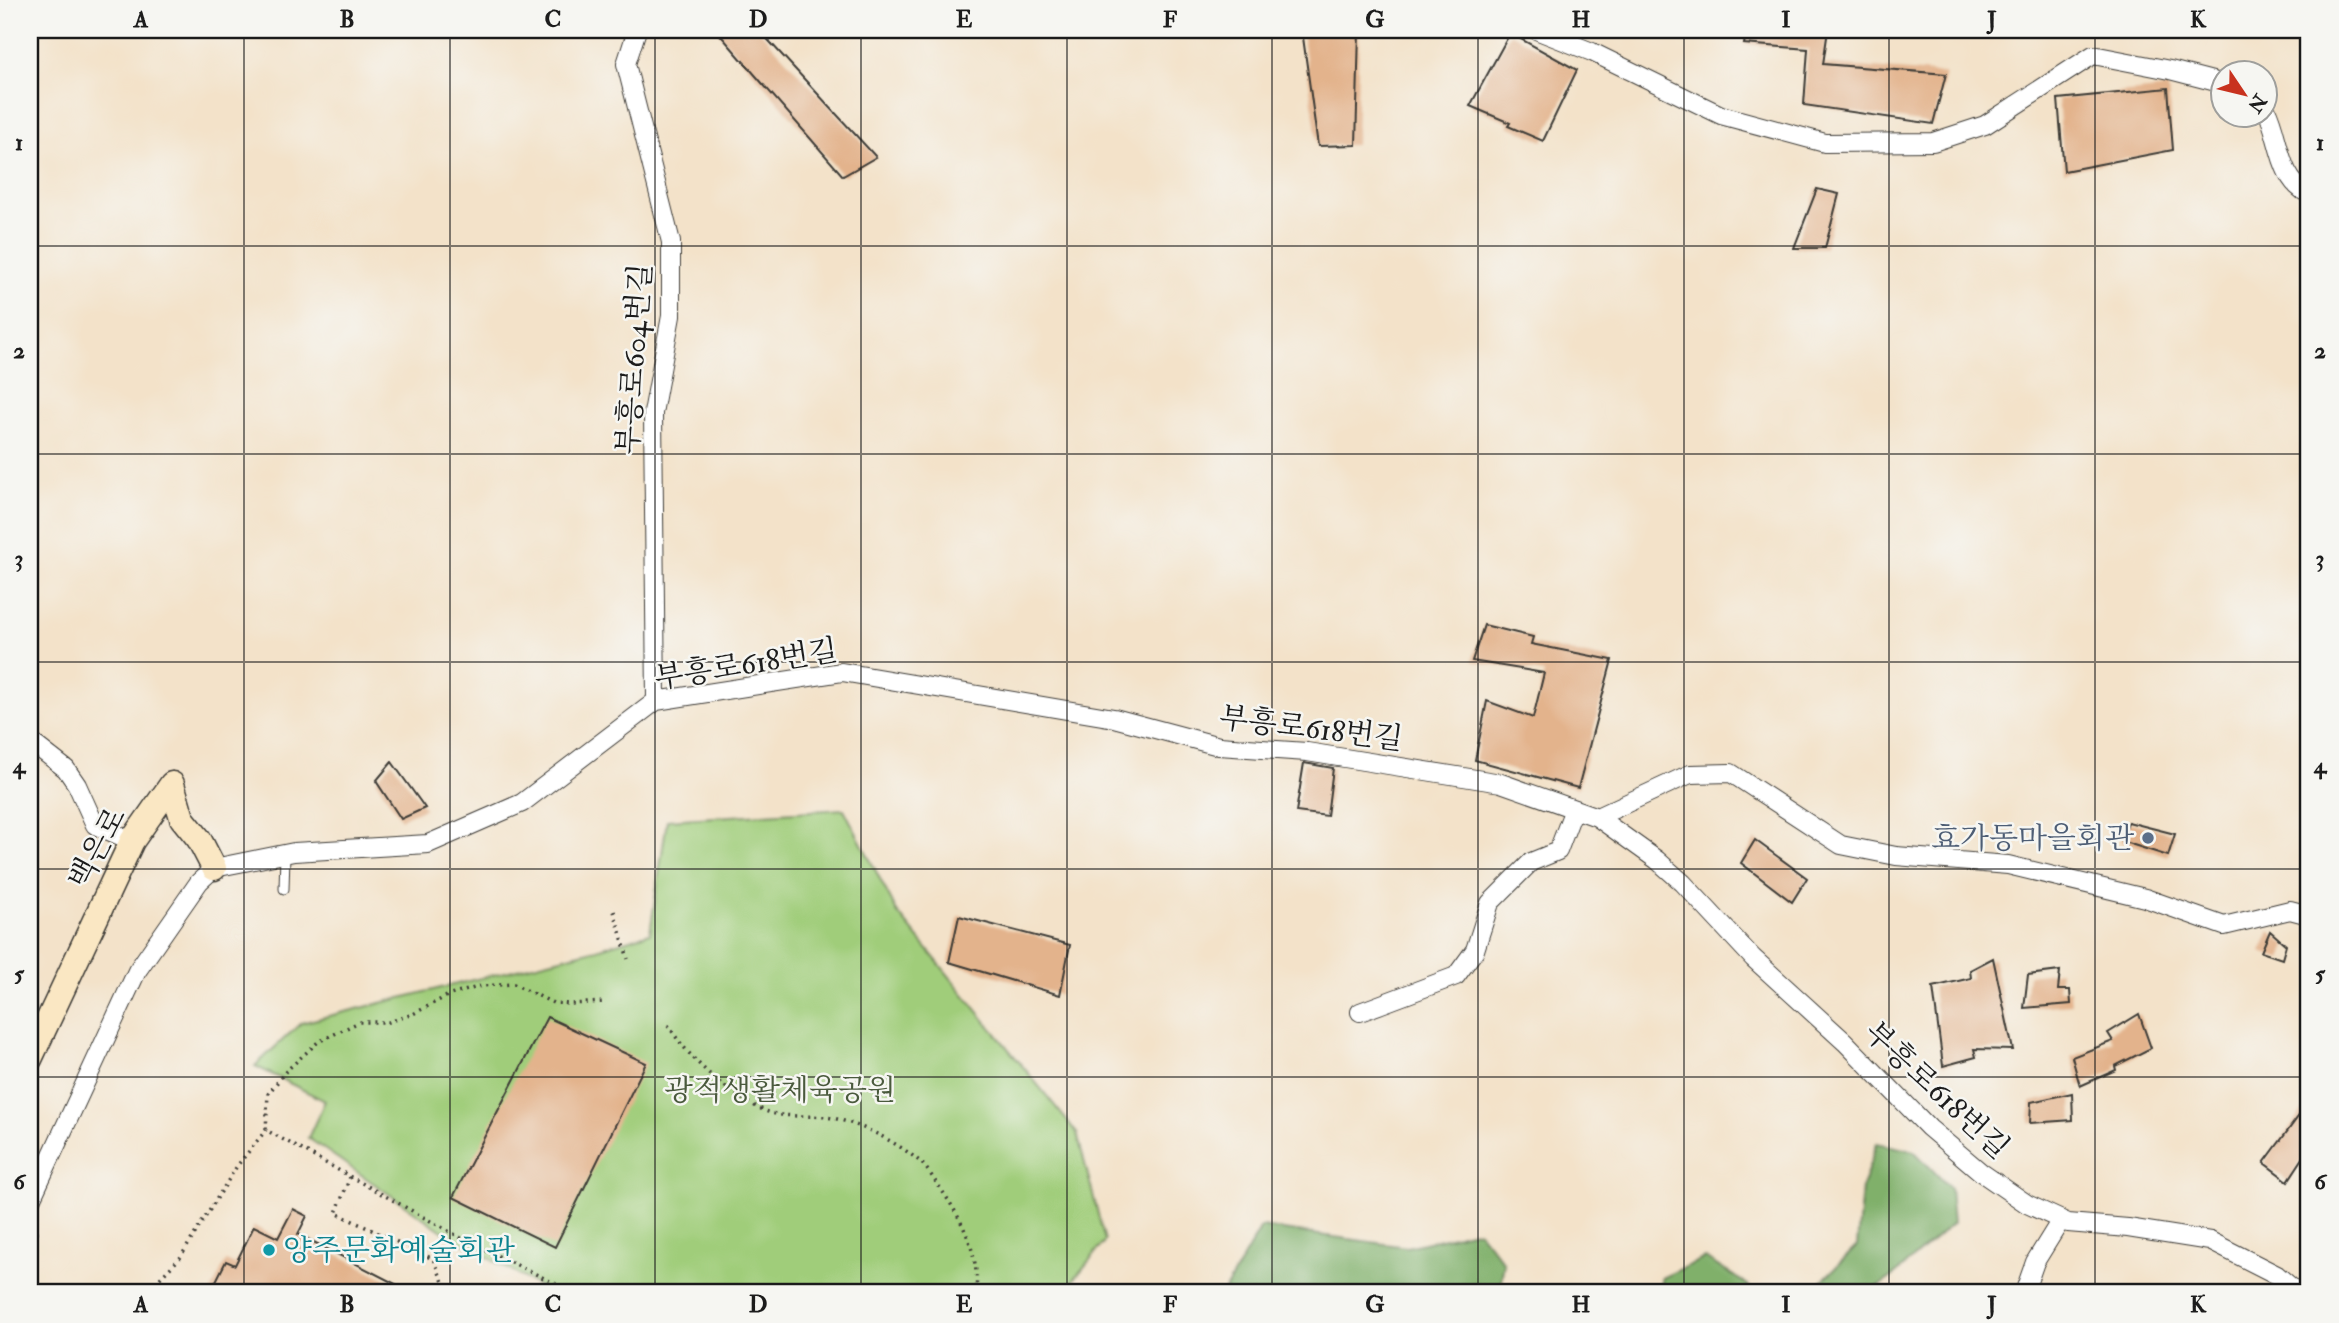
<svg xmlns="http://www.w3.org/2000/svg" width="2339" height="1323" viewBox="0 0 2339 1323" font-family="'IM FELL Double Pica','Noto Serif KR',serif">
	<style>
		.green { fill: #a0cd7a; stroke: #5e744b; stroke-width: 2 }
		.forest { fill: #80b06a; stroke: #4e6643; stroke-width: 2 }
		.building { fill: #e3b38c }
		.lines { fill: none; stroke-linecap: round; stroke-linejoin: round }
		.lane-casing { stroke: #3c3a36; stroke-width: 11 }
		.street-casing { stroke: #3c3a36; stroke-width: 20 }
		.secondary-casing { stroke: #3c3a36; stroke-width: 27 }
		.path { stroke: #3c3a36; stroke-width: 3.5; stroke-dasharray: 2 5; stroke-linecap: butt }
		.lane { stroke: #fff; stroke-width: 9 }
		.street { stroke: #fff; stroke-width: 18 }
		.secondary { stroke: #fae7c3; stroke-width: 24 }
		.grid { fill: none; stroke: #1c1c1c; stroke-width: 2; stroke-opacity: 0.55 }
		.service-dot { fill: #5c6f8a; stroke: #f6f6f2; stroke-width: 2.5 }
		.culture-dot { fill: #0f9aa8; stroke: #f6f6f2; stroke-width: 2.5 }
		.labels { text-anchor: middle; stroke-width: 5; stroke-linejoin: round; paint-order: stroke }
		.street-label { font-size: 30px; fill: #1c1c1c; stroke: #f6f6f2 }
		.service-label { font-size: 30px; fill: #4e5e75; stroke: #f6f6f2; text-anchor: end }
		.park-label { font-size: 30px; fill: #4a5a3d; stroke: #f6f6f2 }
		.culture-label { font-size: 30px; fill: #0d838f; stroke: #f6f6f2; text-anchor: start }
		.neatline { fill: none; stroke: #1c1c1c; stroke-width: 2.5 }
		.grid-label { font-size: 23px; text-anchor: middle; font-weight: bold; fill: #1c1c1c }
	</style>
	<rect width="100%" height="100%" fill="#f6f6f2"/>
	<filter id="ink" filterUnits="userSpaceOnUse"><feTurbulence type="fractalNoise" baseFrequency=".0143" numOctaves="2"/><feDisplacementMap in="SourceGraphic" scale="14" xChannelSelector="R" yChannelSelector="G"/><feConvolveMatrix kernelMatrix="1 2 1 2 8 2 1 2 1" color-interpolation-filters="sRGB"/></filter>
	<filter id="wash" filterUnits="userSpaceOnUse"><feTurbulence type="fractalNoise" baseFrequency=".00686" numOctaves="4" result="noise"/><feDisplacementMap in="SourceGraphic" scale="28" xChannelSelector="R" yChannelSelector="G"/><feGaussianBlur stdDeviation="1.57" result="paint"/><feColorMatrix in="noise" values="0 0 0 0 0 0 0 0 0 0 0 0 0 0 0 0 0 1.4 0 .05"/><feComposite in="paint" operator="in"/></filter>
	<g filter="url(#wash)">
		<rect width="100%" height="100%" fill="#f3e2c9"/>
		<path class="green" d="M844,809L897,912L1077,1133L1105,1241L1063,1293H551L451,1237L308,1138L325,1101L255,1066L301,1023L597,949L650,933L667,820Z"/>
		<path class="forest" d="M1877,1143L1914,1151L1950,1188L1953,1223L1892,1277L1869,1293H1810L1857,1246L1862,1187Z
			M1261,1227L1407,1247L1478,1230L1504,1263L1499,1293H1223Z
			M1705,1258L1748,1285L1751,1293H1664L1661,1278Z"/>
		<g id="blocks">
			<path class="building" d="M716,30H759L876,157L843,176Z
				M1302,30H1359L1356,145L1318,146Z
				M1747,30H1828L1823,64L1946,74L1933,124L1804,105L1808,49L1744,44Z
				M1510,33L1577,70L1543,141L1508,126L1510,123L1470,106Z
				M2168,88L2173,150L2064,171L2058,99Z
				M1817,189L1839,194L1825,248H1794Z
				M1484,625L1533,637L1531,644L1612,660L1578,788L1475,760L1487,701L1533,718L1544,673L1472,661Z
				M392,762L425,808L401,819L376,781Z
				M1304,763L1333,768L1327,816L1296,812Z
				M2128,822L2175,834L2168,856L2121,841Z
				M1755,840L1807,878L1792,902L1741,863Z
				M959,916L1070,945L1060,995L949,962Z
				M2270,931L2286,945L2282,959L2261,952Z
				M1993,958L2013,1050L1974,1049L1976,1057L1943,1066L1933,987L1971,978L1970,970Z
				M2060,971L2058,990H2070L2071,1004L2024,1008L2028,975Z
				M2139,1014L2151,1048L2115,1066L2116,1070L2080,1086L2072,1057L2113,1041L2108,1033Z
				M547,1017L646,1063L555,1247L453,1197Z
				M2072,1093L2073,1120L2030,1123L2031,1102Z
				M2309,1102V1149L2288,1181L2264,1163Z
				M293,1209L307,1216L298,1234L413,1293H210L226,1261L235,1265L254,1226L278,1238Z"/>
		</g>
	</g>
	<g filter="url(#ink)">
		<use href="#blocks" fill-opacity="0" stroke="#3c3a36" stroke-width="2"/>
		<g class="lines">
			<defs>
				<path id="lane" d="M284,889L285,855
					M30,1231L33,1232"/>
				<path id="street" d="M637,30L626,64L671,242V316L653,413L656,701
					M1536,30L1592,52L1721,115L1825,143L1933,142L1985,125L2093,55L2170,70L2224,84
					M2266,109C2280,136 2278,180 2309,194
					M30,741L66,769L77,785L95,825L132,841
					M1597,817L1690,774L1731,773L1841,845L1896,856L2008,865L2145,898L2224,926L2290,910L2309,915
					M1360,1012L1456,976L1475,950L1490,903L1531,862L1558,851L1574,809
					M30,1202L137,971L199,882L214,868L294,852L428,844L522,803L656,701L842,672L1114,718L1219,746L1307,752L1501,783L1597,817L1657,860L1683,883L1753,958L1845,1042L1929,1128L1982,1173L2027,1204L2068,1223L2128,1228L2210,1241L2277,1275L2298,1293
					M2024,1293L2035,1262L2061,1220"/>
				<path id="secondary" d="M172,784L182,818L199,839L214,868
					M30,1059L132,841L172,784"/>
			</defs>
			<use href="#lane" class="lane-casing"/>
			<use href="#street" class="street-casing"/>
			<use href="#secondary" class="secondary-casing"/>
			<path class="path" d="M614,911L628,959
				M668,1025C689,1059 725,1092 763,1110C785,1120 814,1113 837,1119C866,1127 895,1141 918,1160C926,1166 932,1177 938,1185C961,1217 980,1253 976,1293
				M350,1177L336,1213L433,1259L448,1293
				M97,1291L102,1293
				M145,1293L180,1258L237,1166L266,1130
				M575,1293L463,1239L266,1130L268,1094L286,1071L318,1042L359,1022H389L413,1014L447,996L481,986L514,984L553,1003L571,1004L604,1002"/>
			<use href="#lane" class="lane"/>
			<use href="#street" class="street"/>
			<use href="#secondary" class="secondary"/>
		</g>
	</g>
	<path class="grid" d="M244,30V1293M450,30V1293M655,30V1293M861,30V1293M1067,30V1293M1272,30V1293M1478,30V1293M1684,30V1293M1889,30V1293M2095,30V1293M30,246H2309M30,454H2309M30,662H2309M30,869H2309M30,1077H2309"/>
	<circle class="service-dot" cx="2148" cy="838" r="7"/>
	<circle class="culture-dot" cx="269" cy="1250" r="7"/>
	<g class="labels">
		<g class="street-label">
			<text transform="translate(634 359) rotate(-86)" y="10">부흥로604번길</text>
			<text transform="translate(746 664) rotate(-9)" y="10">부흥로618번길</text>
			<text transform="translate(1311 728) rotate(7)" y="10">부흥로618번길</text>
			<text transform="translate(97 848) rotate(-62)" y="10">백은로</text>
			<text transform="translate(1937 1090) rotate(43)" y="10">부흥로618번길</text>
		</g>
		<g class="service-label">
			<text x="2134" y="848">효가동마을회관</text>
		</g>
		<g class="park-label">
			<text x="780" y="1100">광적생활체육공원</text>
		</g>
		<g class="culture-label">
			<text x="283" y="1260">양주문화예술회관</text>
		</g>
	</g>
	<rect width="2339" height="1323" fill="none" stroke="#f6f6f2" stroke-width="77"/>
	<g transform="translate(2244 94) rotate(125)"><circle r="33" fill="#f6f6f2" stroke="#9f9f9c" stroke-width="2"/>
	<path d="M0-5L12 26L0 18L-12 26Z" fill="#c8321e"/>
	<text y="-10" font-size="19" font-weight="bold" text-anchor="middle" fill="#1c1c1c">N</text>
	</g>
	<rect x="38" y="38" width="2262" height="1246" class="neatline"/>
	<g class="grid-label">
		<text x="141" y="27">A</text>
		<text x="347" y="27">B</text>
		<text x="553" y="27">C</text>
		<text x="758" y="27">D</text>
		<text x="964" y="27">E</text>
		<text x="1170" y="27">F</text>
		<text x="1375" y="27">G</text>
		<text x="1581" y="27">H</text>
		<text x="1786" y="27">I</text>
		<text x="1992" y="27">J</text>
		<text x="2198" y="27">K</text>
		<text x="19" y="150">1</text>
		<text x="2320" y="150">1</text>
		<text x="19" y="358">2</text>
		<text x="2320" y="358">2</text>
		<text x="19" y="566">3</text>
		<text x="2320" y="566">3</text>
		<text x="19" y="773">4</text>
		<text x="2320" y="773">4</text>
		<text x="19" y="981">5</text>
		<text x="2320" y="981">5</text>
		<text x="19" y="1189">6</text>
		<text x="2320" y="1189">6</text>
		<text x="141" y="1312">A</text>
		<text x="347" y="1312">B</text>
		<text x="553" y="1312">C</text>
		<text x="758" y="1312">D</text>
		<text x="964" y="1312">E</text>
		<text x="1170" y="1312">F</text>
		<text x="1375" y="1312">G</text>
		<text x="1581" y="1312">H</text>
		<text x="1786" y="1312">I</text>
		<text x="1992" y="1312">J</text>
		<text x="2198" y="1312">K</text>
	</g>
</svg>
